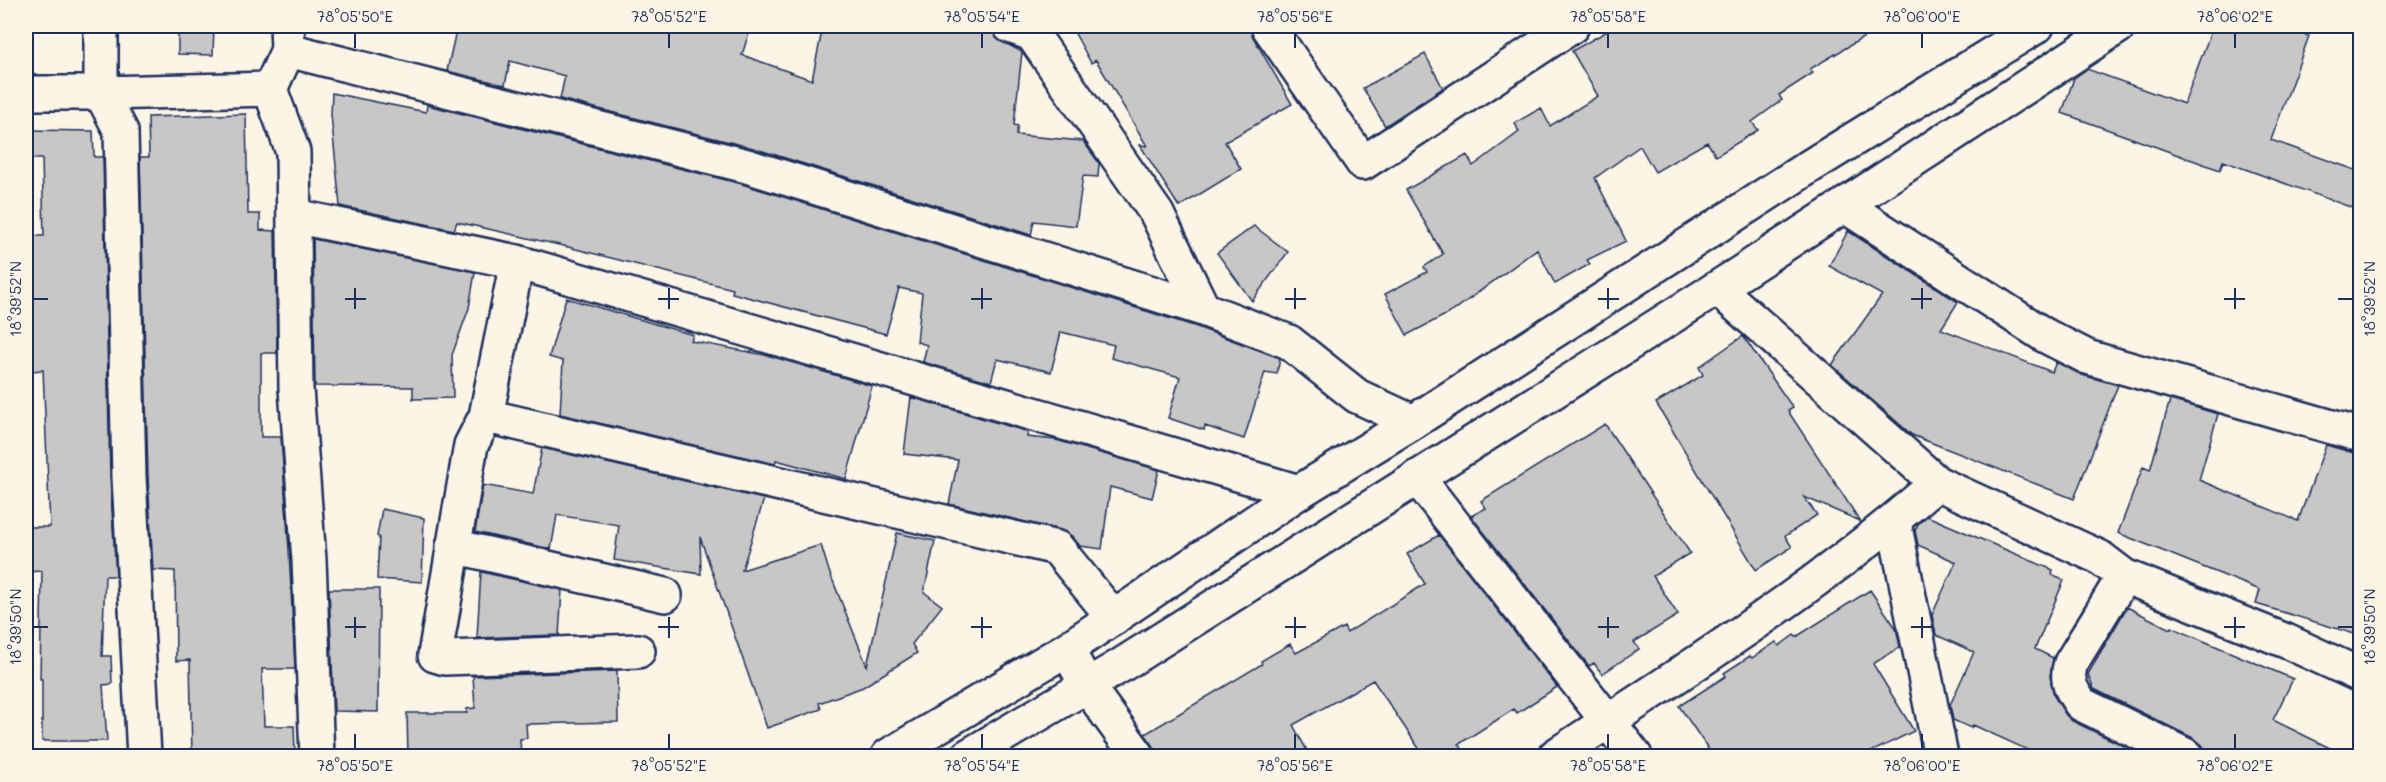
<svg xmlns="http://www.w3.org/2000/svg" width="2386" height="782" viewBox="0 0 2386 782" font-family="Mali,sans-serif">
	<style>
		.building { fill: #c8c7c6; stroke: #1b2f5e; stroke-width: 1.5 }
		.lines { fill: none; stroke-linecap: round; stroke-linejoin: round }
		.minor-casing { stroke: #1b2f5e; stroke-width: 38 }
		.major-casing { stroke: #1b2f5e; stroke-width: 38 }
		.minor { stroke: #fcf5e5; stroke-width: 33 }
		.major { stroke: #fcf5e5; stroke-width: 33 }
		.ticks { fill: none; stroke: #1b2f5e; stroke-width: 2 }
		.neatline { fill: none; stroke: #1b2f5e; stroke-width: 2 }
		.ticks-label { font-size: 15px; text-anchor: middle; fill: #1b2f5e }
	</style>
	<rect width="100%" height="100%" fill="#fcf5e5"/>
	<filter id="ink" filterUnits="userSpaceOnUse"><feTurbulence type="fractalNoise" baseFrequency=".0167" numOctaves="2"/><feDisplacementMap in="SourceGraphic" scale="12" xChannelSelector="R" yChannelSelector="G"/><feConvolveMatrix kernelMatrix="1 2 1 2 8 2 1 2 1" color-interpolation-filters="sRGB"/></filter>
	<g filter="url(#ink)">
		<path class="building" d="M178,26H214L213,55L178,54Z
			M457,26H751L742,55L812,80L823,26H977L992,28L996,38L1022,52L1014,125L1018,126L1016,135L1083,141L1099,163L1098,177L1083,176L1076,226L1034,221L1031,235L753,148L560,99L565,76L510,61L505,85L447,71Z
			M1071,26H1250L1253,37L1292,104L1225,142L1241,169L1179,207L1140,145L1147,146L1096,60L1091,63Z
			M1616,26H1883L1810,69L1813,73L1779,95L1782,100L1752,122L1758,130L1716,156L1707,142L1655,172L1640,146L1595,178L1626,241L1587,260L1590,264L1555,284L1537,249L1453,311L1407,335L1385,294L1427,272L1424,267L1443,254L1406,190L1467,155L1473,166L1519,132L1515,123L1541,108L1550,126L1598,96L1572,51Z
			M2213,26H2279L2309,36L2271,140L2361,172V211L2223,161L2220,170L2062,113L2074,78L2087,69L2184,104Z
			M1425,54L1443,88L1385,126L1363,88Z
			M332,93L426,112L427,105L742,184L1197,327L1280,358L1277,374L1265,372L1244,439L1205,426L1204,430L1168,418L1180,377L1111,358L1114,345L1061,332L1051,372L997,359L991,382L923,362L927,345L917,342L922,293L899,288L886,334L732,293L733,289L568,247L457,222L454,230L340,206L331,115Z
			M246,114L248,214H260V230L275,231L277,353H261V437H281L289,550L295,669H262L264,726H294L295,754L192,756L190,660L176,661L175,571L153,570L148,476L140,157H149L148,117Z
			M26,130L93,131L94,157H103L110,477L116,576H105L102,656H111L112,684L103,685L107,741H42V679H40L42,571L26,572V527H50L43,370L30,371V236H44L42,159H26Z
			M1254,226L1288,252L1252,301L1217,253Z
			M1848,231L1958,302L1941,329L2052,372L2056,362L2082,375L2118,385L2074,499L1912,435L1832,365L1882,295L1829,266Z
			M313,239L475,272L469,308L452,355L453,398L413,399V387L315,386Z
			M566,298L693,335L691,341L770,356L872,386L846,479L776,460L775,464L560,414L563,361L549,357Z
			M1743,336L1793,408L1788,411L1860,521L1804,497L1817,515L1785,536L1792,547L1756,570L1656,403L1703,375L1699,367Z
			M911,397L1028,432L1027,437L1056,440L1159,470L1152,498L1110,487L1102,549L1080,546L1072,536L1061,530L949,504L958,460L904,454Z
			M2170,400L2218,414L2199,480L2298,521L2326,445L2361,455V636L2256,604L2260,590L2118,533L2143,467L2150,470Z
			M1605,424L1690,553L1653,576L1678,615L1634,642L1639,649L1602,674L1594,663L1589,666L1471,516L1486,508L1481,501Z
			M542,448L764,499L742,570L821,545L829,571L867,666L897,533L935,541L924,592L942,606L912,644L917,653L863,687L819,703L821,709L767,728L700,537L701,574L614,560L619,525L557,515L551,549L475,532L483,485L533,494Z
			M382,509L424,518L422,582L377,579L379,537L377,536Z
			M1927,516L2053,570L2052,574L2064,580L2035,649L2053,658L2050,676L2054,696L2066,715L2072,721L2145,756H2041L1973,725L1971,728L1953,720L1950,705L1974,652L1936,635L1932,615L1956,562L1918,545L1915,531L1918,524Z
			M1439,535L1557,687L1517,713L1514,709L1459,744L1467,756H1424L1373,680L1293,725L1310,756H1156L1153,745L1145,734L1262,664L1261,661L1290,644L1296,653L1344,627L1347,633L1425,584L1407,554Z
			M481,572L562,590L559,635L477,638Z
			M329,589H379L378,712L334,711Z
			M1870,590L1896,628L1900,647L1873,664L1914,731L1863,756H1713L1679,706L1726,676L1724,673L1750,656L1752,658L1776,642L1779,646L1794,635L1796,637Z
			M2127,607L2170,629L2171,627L2293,679L2273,720L2346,756H2205L2203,746L2195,739L2094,689L2088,674Z
			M617,671L618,722L526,724L527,738L520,739L521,756H408L407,713H467L466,709L475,708L473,676Z"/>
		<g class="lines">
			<defs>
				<path id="minor" d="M101,26V93L121,131L129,477L144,756
					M287,26L288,50L270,89L293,152L296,389L309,560L317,756
					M1010,26L1032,34L1157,214L1203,309
					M1268,26L1363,163L1572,26
					M288,50L747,166L1203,309L1289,342L1357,396L1413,422
					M26,93H101L270,89
					M1845,206L2044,335L2087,357L2360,435
					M294,216L517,262L1299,492
					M517,262L486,416L1057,548L1114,618
					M1717,288L1937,483L2099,557L2124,576L2286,641L2360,675
					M486,416L471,445L435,655L445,658L638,651
					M1417,477L1635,756
					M1894,522L1941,756
					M453,546L665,595
					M2124,576L2071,663C2065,680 2071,690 2081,704L2187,756
					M1067,649L1087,686L1138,756
					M1555,756C1686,670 1819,587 1937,483"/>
				<path id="major" d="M888,756L1067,649L1299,492L1413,422L1804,170L2037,26
					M968,756L1120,666L1736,276L2119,26"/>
			</defs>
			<use href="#minor" class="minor-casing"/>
			<use href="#major" class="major-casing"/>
			<use href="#minor" class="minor"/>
			<use href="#major" class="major"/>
		</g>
	</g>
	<path class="ticks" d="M355,33V48M669,33V48M982,33V48M1295,33V48M1608,33V48M1922,33V48M2235,33V48M355,288V309M669,288V309M982,288V309M1295,288V309M1608,288V309M1922,288V309M2235,288V309M33,299H48M345,299H366M658,299H679M971,299H992M1285,299H1306M1598,299H1619M1911,299H1932M2224,299H2245M2338,299H2353M355,617V638M669,617V638M982,617V638M1295,617V638M1608,617V638M1922,617V638M2235,617V638M33,627H48M345,627H366M658,627H679M971,627H992M1285,627H1306M1598,627H1619M1911,627H1932M2224,627H2245M2338,627H2353M355,734V749M669,734V749M982,734V749M1295,734V749M1608,734V749M1922,734V749M2235,734V749"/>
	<rect width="2386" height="782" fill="none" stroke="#fcf5e5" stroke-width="66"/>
	<rect x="33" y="33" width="2320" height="716" class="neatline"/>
	<g class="ticks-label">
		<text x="355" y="22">78°05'50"E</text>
		<text x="669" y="22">78°05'52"E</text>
		<text x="982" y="22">78°05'54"E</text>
		<text x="1295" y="22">78°05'56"E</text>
		<text x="1608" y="22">78°05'58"E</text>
		<text x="1922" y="22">78°06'00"E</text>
		<text x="2235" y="22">78°06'02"E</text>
		<text transform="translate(16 299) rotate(-90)" y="5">18°39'52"N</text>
		<text transform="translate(2370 299) rotate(-90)" y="5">18°39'52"N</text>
		<text transform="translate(16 627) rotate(-90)" y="5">18°39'50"N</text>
		<text transform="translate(2370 627) rotate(-90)" y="5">18°39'50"N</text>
		<text x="355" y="771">78°05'50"E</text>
		<text x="669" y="771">78°05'52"E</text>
		<text x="982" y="771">78°05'54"E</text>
		<text x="1295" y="771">78°05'56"E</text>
		<text x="1608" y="771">78°05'58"E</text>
		<text x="1922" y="771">78°06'00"E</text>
		<text x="2235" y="771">78°06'02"E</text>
	</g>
</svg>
